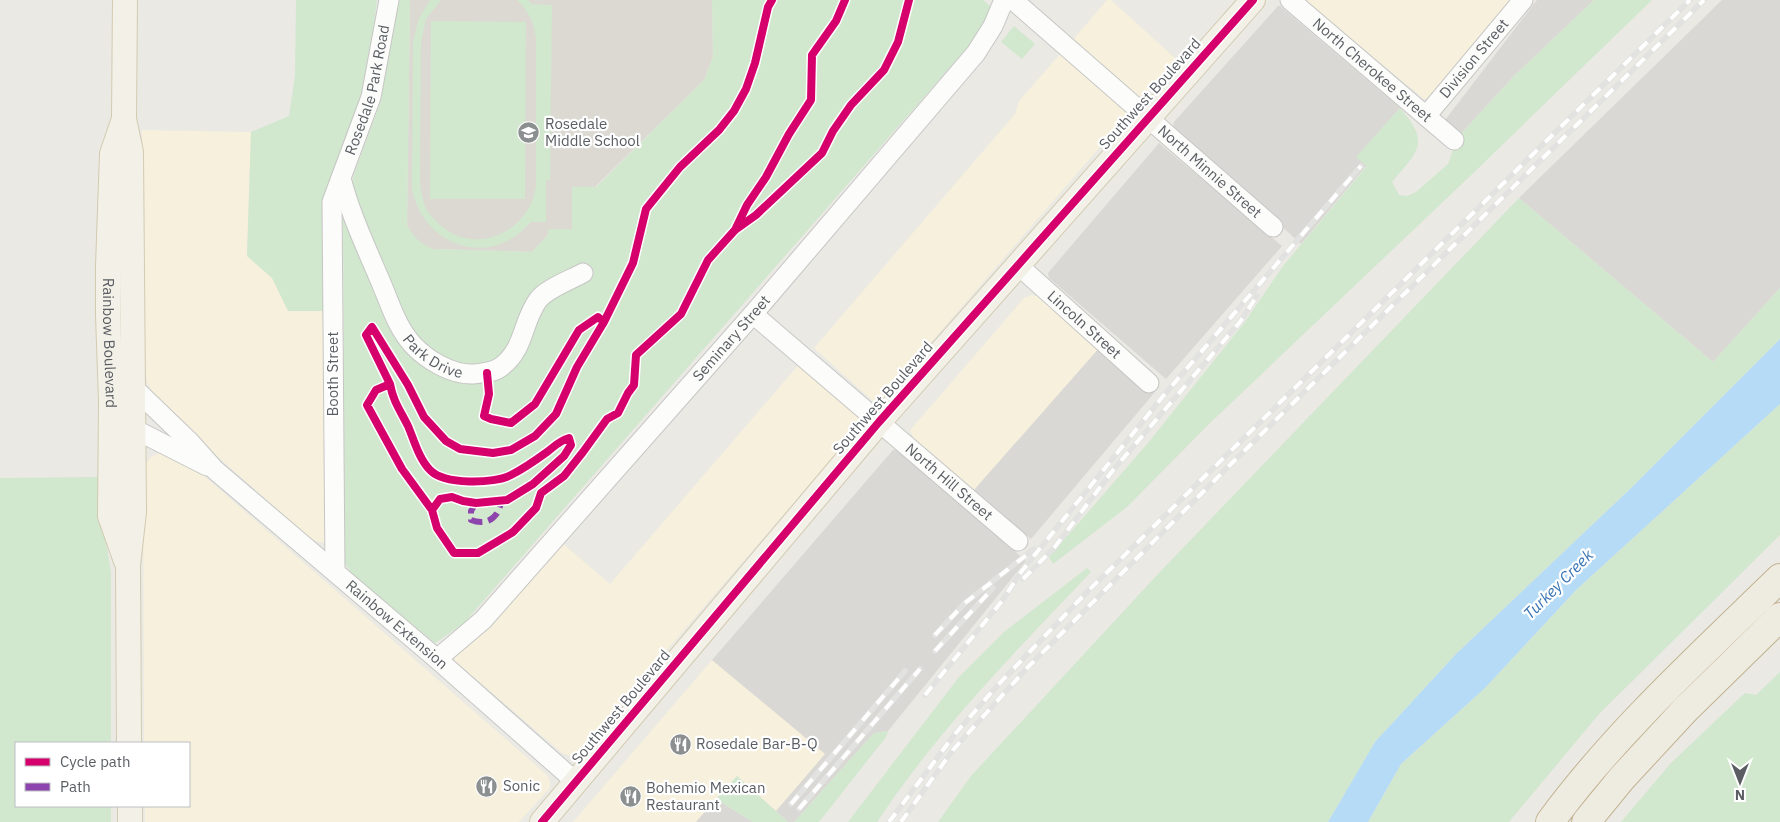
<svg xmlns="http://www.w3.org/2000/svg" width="1780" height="822" viewBox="0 0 1780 822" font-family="'IBM Plex Sans',sans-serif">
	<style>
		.commercial { fill: #f6f0dc }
		.industrial { fill: #dad8d4 }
		.education { fill: #dbd9d2 }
		.green { fill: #d1e7ce }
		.water { fill: #b6dbf7 }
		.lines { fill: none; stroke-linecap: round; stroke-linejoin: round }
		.minor-casing { stroke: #c6c6c5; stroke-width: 21 }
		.major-casing { stroke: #d3cab1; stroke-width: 26 }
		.highway-casing { stroke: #c2b391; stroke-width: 30 }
		.minor { stroke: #fcfcfb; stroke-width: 19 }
		.major { stroke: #f2f0e7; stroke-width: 24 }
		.highway { stroke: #eeebe0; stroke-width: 28 }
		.rail-casing { stroke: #e2e2e1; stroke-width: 5.5 }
		.rail { stroke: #fff; stroke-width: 4; stroke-dasharray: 11; stroke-linecap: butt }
		.quiet { stroke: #8e44ad; stroke-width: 6; stroke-dasharray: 12 6; stroke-linecap: butt }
		.cycleway-casing { stroke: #fff; stroke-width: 11 }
		.cycleway { stroke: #d6006c; stroke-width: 8 }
		.labels { text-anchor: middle; stroke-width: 4.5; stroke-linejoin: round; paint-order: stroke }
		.street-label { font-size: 15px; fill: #5a5e63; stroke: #fff }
		.poi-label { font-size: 15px; fill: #5a5e63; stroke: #fff; text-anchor: start }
		.water-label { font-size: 16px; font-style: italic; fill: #3a75b4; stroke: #fff }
	</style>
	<rect width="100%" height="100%" fill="#eae9e4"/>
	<path class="commercial" d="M1107,0H1111L1176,59L1144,95L1140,96H1136L1072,41Z
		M1304,0H1512L1431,97L1424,99Z
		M1061,53L1126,109V117L881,400L874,402L814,348L1015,114L1019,101Z
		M142,130L251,132L247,256L272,278L288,310L328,311L325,543L319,542L311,539L160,406L152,393L147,382L145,363L142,276Z
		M1031,295L1037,296L1101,346L974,490L914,438L910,431L912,428L1024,298Z
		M801,362L863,420L862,423L580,751L569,756L562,753L455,661L454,655L561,542L610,584Z
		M163,452L186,460L547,775L550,780V788L519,822H145V806H189V743H144L143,473L146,463L152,456Z
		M712,660L826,754L776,811L737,776L696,822H573Z"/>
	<path class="industrial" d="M1537,0H1594L1514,76L1458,137L1442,124Z
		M1722,0H1780V288L1713,362L1519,198Z
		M1278,6H1280L1400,108L1357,157L1367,165L1301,244L1173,127L1174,122Z
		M1159,143L1282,246L1166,379L1049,278L1048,273Z
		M1101,346L1155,392L1031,539L974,490Z
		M893,450H899L1026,561L888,731L874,733L794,822H788L776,811L825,754L712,660Z
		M716,799L753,822H696Z"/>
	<path class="education" d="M410,0H712L713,57L704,80L595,187L572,230L548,235L532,252L433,249L419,243L412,235L407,225Z"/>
	<path class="green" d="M296,0H377L368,72L361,104L333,181L328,311H288L272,278L247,256L251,132L289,116L295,76Z
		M394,0H410L407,225C414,238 420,243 433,249L532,252L548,235V229H572V187H596L704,80L713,57L712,0H983L995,10L966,49L464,623L435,643L358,581L345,564L343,218L355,171L381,101Z
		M430,0H441L426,19L421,42L420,183C421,191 422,198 425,206C427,212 434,219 439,224C475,258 532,231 536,184V39C534,23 529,11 517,0H528L532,4L552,5L550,178V180H546V222H531C524,229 516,237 507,241C465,262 420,232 412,189L413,41L419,18Z
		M1594,0H1652L1466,180L1208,425L1127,507L1053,564L1049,557L1148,443L1244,323L1283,266L1367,166L1356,157L1400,108C1431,143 1418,151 1392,182L1399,195L1407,196L1416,192L1448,164L1458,137L1514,76Z
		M431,21L526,22L525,199H430Z
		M1014,26L1035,44L1022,59L1001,42Z
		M1519,198L1713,362L1780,288V339L1629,490L1456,654L1375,742L1328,822H938L971,776L1158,574Z
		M1780,404V535L1599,714L1509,822H1368L1401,764L1485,688L1576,590Z
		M102,477L103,523L111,573V743H16V806H111V822H0V478Z
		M1087,568L1091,572C1016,651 938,730 877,822H848L959,677L1004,632Z
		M1780,672V822H1621L1671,763L1745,693L1756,695Z
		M888,731L886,737L819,822H794L874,733Z
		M737,776L788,822H753L716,799Z"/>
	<path class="water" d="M1780,339V404L1576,590L1485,688L1401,764L1368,822H1328L1375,742L1456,654L1629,490Z"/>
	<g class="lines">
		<defs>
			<g id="minor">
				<path id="s1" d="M1013,0L1273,227"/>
				<path id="s2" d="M1290,0L1454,140"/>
				<path id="s3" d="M1426,116L1523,0"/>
				<path id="s4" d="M341,178C350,213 365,245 379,278C389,300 396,327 413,345C427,360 452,375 473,374C483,373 494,373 502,366C525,348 522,322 538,300C546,289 570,280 583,273"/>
				<path id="s5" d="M1018,265L1149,383"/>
				<path id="s6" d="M753,314L1018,541"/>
				<path id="s7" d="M134,388L190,442L215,470L437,659L576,782"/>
				<path d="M124,420L134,429L207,466"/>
				<path id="s8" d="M335,572L332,202L371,97L389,0"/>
				<path id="s9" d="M437,659L483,620L753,314L976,53L993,26L1004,0"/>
			</g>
			<g id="major">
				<path d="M125,0L124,119L131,152L134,512L128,565L129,743"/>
				<path id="s10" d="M124,119L112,154L108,266V315L111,401L110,516L126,561"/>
				<path d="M130,806V822"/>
				<path d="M542,822L879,422L1253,0"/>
			</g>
			<path id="highway" d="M1550,822C1616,732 1700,656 1780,578
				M1586,822L1622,778L1685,710L1780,617"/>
		</defs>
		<use href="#minor" class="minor-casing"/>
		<use href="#major" class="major-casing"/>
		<use href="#highway" class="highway-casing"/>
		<use href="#minor" class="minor"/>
		<use href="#major" class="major"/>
		<use href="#highway" class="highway"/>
		<defs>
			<path id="rail" d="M1023,579L1054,548L1114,469L1240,322L1257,296
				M935,635L965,603L1034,549
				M935,651L993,588
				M925,695L1002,601L1021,572L1164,395L1361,166
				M791,804L905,671
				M799,809L920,669
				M889,822L955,734L997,686L1087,592L1690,0
				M901,822L953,750L1027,668L1234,461L1704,0"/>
		</defs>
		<use href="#rail" class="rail-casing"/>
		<use href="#rail" class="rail"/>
		<path class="quiet" d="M476,503L471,511V520C487,526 499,518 501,501"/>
		<defs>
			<path id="cycleway" d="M735,230L756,215L822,153L833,131L851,105L884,70L898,42L909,0
				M604,322L633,263L646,209L680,167L719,130L734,111L746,89L755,63L768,7L772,0
				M487,373L489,394L484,416L491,419L511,423L535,404L579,330L598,317L604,322L577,367L556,414L535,436L511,450L493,453L460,449L446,441L424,417L408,385L372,327L366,335L390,384L376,390L367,405L402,469L432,510L437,528L454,553H478L513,532L536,508L541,493L564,476L583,452L607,419L618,413L628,393L634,385L636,355L681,314L708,260L735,230L747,205L766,177L789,134L811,100L812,55L836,21L845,0
				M390,384C393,401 400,410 408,426C414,440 419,459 430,470C444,485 494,484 511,475C523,469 536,460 547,452C555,446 559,441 569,438L571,445L564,456L533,484L507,500L476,503L463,501L452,497L440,499L432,510
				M542,822L879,422L1253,0"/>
		</defs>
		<use href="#cycleway" class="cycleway-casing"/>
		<use href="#cycleway" class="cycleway"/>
	</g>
	<defs>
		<symbol id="school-disc" viewBox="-11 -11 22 22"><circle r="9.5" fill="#8c8f90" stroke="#fff"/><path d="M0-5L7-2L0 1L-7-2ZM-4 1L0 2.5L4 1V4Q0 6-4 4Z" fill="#fff"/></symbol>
		<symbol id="restaurant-disc" viewBox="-11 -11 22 22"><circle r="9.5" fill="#8c8f90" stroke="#fff"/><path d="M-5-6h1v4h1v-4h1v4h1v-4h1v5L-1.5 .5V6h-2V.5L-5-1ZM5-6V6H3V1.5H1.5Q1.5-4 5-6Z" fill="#fff"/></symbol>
	</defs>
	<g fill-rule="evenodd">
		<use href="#school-disc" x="516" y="120" width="25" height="25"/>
		<use href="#restaurant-disc" x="668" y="732" width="25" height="25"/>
		<use href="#restaurant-disc" x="474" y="774" width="25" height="25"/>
		<use href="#restaurant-disc" x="618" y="784" width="25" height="25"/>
	</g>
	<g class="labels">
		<g class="street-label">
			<text dy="5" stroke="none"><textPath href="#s3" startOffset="75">Division Street</textPath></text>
			<text dy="5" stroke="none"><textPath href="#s2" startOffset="108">North Cherokee Street</textPath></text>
			<text dy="5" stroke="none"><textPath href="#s8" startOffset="488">Rosedale Park Road</textPath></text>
			<text transform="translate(1150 94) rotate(-48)" y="5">Southwest Boulevard</text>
			<text dy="5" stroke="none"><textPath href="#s1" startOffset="261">North Minnie Street</textPath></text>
			<text dy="5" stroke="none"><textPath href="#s5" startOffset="89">Lincoln Street</textPath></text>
			<text dy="5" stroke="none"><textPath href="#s9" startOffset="436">Seminary Street</textPath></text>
			<text dy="5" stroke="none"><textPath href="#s10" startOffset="226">Rainbow Boulevard</textPath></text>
			<text dy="5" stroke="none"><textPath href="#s4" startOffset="206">Park Drive</textPath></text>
			<text transform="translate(333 374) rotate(-90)" y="5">Booth Street</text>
			<text transform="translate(883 398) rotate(-49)" y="5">Southwest Boulevard</text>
			<text dy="5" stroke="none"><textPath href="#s6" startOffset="258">North Hill Street</textPath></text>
			<text dy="5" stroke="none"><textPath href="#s7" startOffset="354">Rainbow Extension</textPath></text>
			<text transform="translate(621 707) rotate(-50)" y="5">Southwest Boulevard</text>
		</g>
		<g class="poi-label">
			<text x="545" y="129">Rosedale<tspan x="545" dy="17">Middle School</tspan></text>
			<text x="696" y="749">Rosedale Bar-B-Q</text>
			<text x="503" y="791">Sonic</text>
			<text x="646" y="793">Bohemio Mexican<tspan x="646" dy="17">Restaurant</tspan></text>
		</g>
		<g class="water-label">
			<text transform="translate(1558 584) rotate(-45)" y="6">Turkey Creek</text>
		</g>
	</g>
	<rect x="15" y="742" width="175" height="65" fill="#ffffff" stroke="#bdbfc1"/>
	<rect x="25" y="758" width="25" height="8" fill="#d6006c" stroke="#bdbfc1"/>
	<text x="60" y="767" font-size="15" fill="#5a5e63">Cycle path</text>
	<rect x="25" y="783" width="25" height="8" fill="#8e44ad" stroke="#bdbfc1"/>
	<text x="60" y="792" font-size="15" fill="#5a5e63">Path</text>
	<g transform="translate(1740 782) rotate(180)" stroke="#ffffff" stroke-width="4" paint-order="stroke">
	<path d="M0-4L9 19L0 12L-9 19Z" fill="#5a5e63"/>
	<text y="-8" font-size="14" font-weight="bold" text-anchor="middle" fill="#5a5e63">N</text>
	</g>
</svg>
